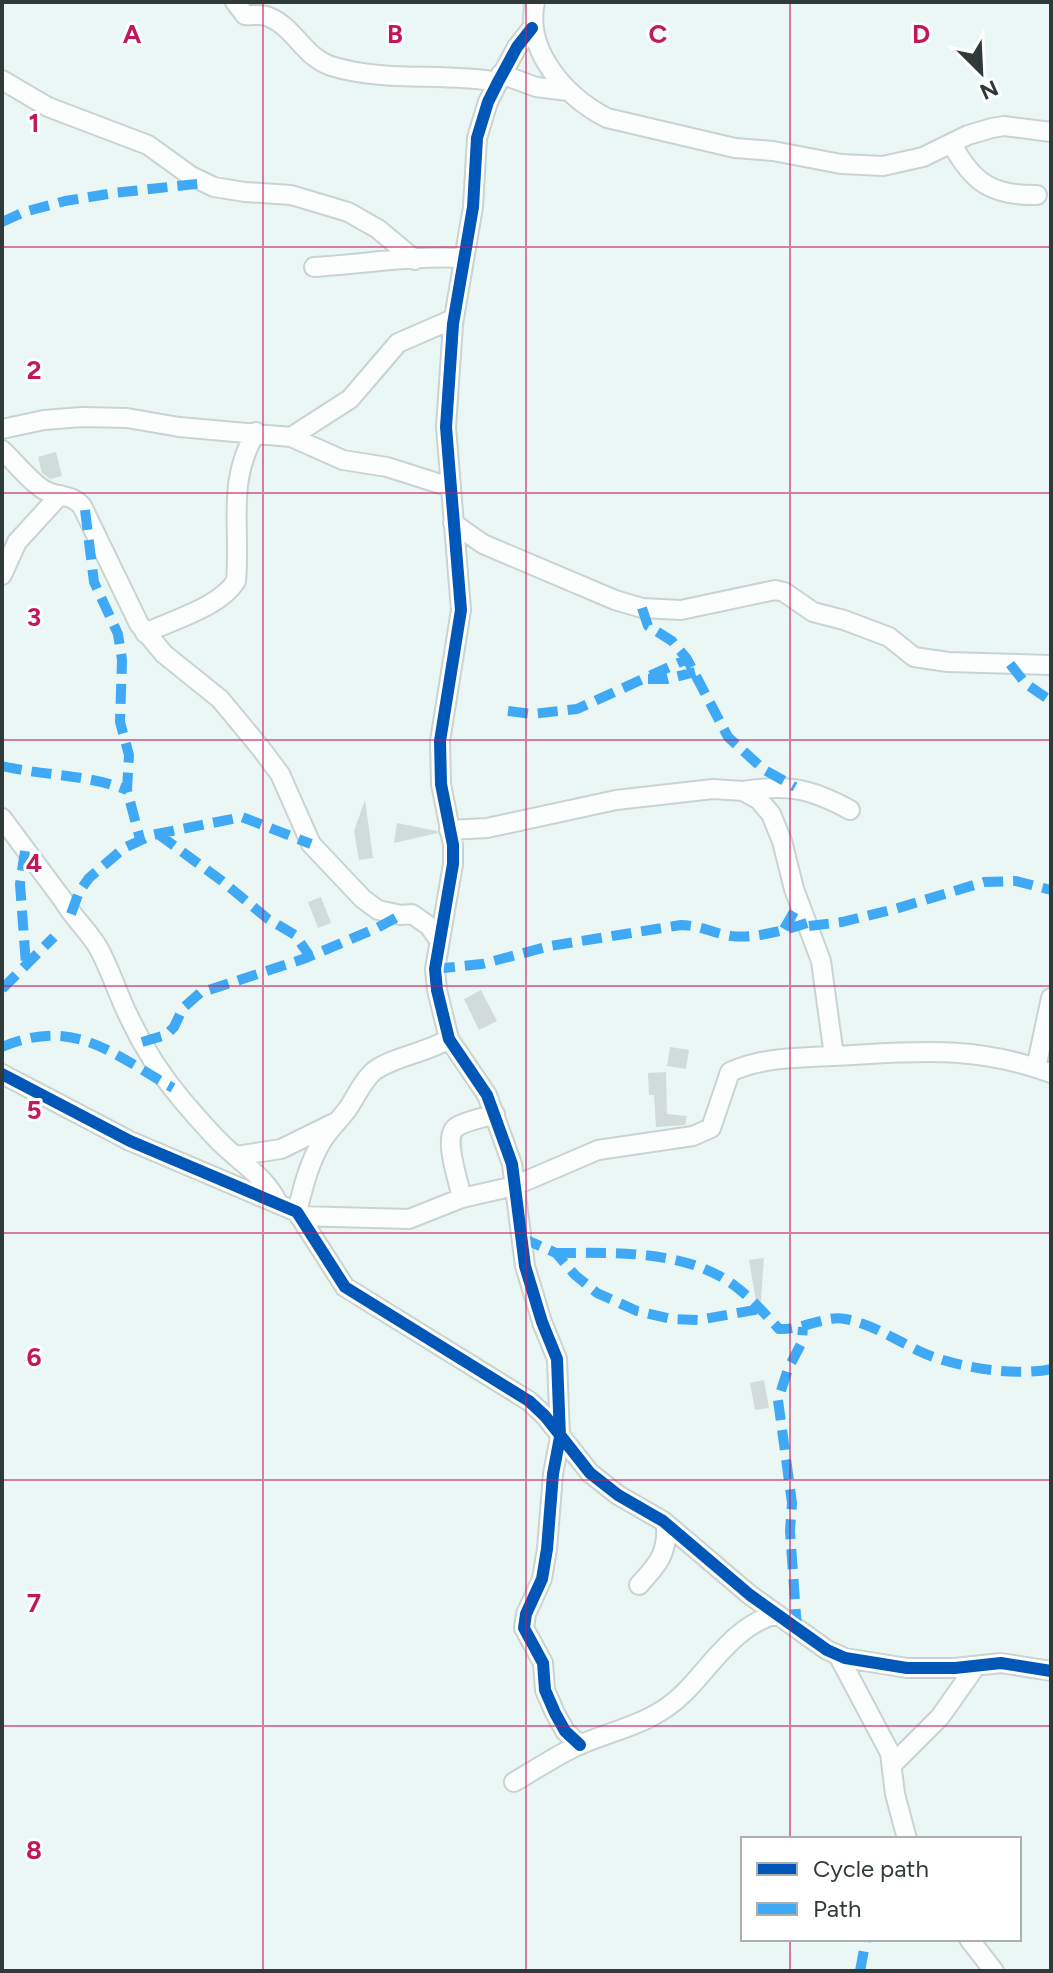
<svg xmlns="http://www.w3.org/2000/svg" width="1053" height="1973" viewBox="0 0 1053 1973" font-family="Figtree,sans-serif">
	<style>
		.building { fill: #d1dcda }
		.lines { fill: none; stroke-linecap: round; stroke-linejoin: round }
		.minor-casing { stroke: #c9d4d2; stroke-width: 22 }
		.minor { stroke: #fcfefe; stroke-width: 18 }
		.quiet { stroke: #3fa9f5; stroke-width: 10; stroke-dasharray: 20 10; stroke-linecap: butt }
		.cycleway-casing { stroke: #fff; stroke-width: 17 }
		.cycleway { stroke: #0057b8; stroke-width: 12 }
		.grid { fill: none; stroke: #c2185b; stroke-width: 2; stroke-opacity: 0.55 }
		.grid-label { font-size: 26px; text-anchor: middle; font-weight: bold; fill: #c2185b; stroke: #fff; stroke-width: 6; stroke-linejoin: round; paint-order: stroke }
	</style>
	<rect width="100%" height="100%" fill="#eaf7f5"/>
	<path class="building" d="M56,452L62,476L50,479L42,473L38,457Z
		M365,800L373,858L359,860L354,831Z
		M397,823L437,831L438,833L394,843Z
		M321,897L331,923L318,928L308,902Z
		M481,990L497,1021L479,1030L464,999Z
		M670,1047L689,1050L686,1069L667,1066Z
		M666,1072L667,1114L687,1116L685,1125L656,1127L654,1095H649L648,1073Z
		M764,1258L761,1301H756L749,1260Z
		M764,1380L769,1408L755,1410L750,1383Z"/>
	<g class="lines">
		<defs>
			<path id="minor" d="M235,2L245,15C253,16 261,13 269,17C294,27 304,57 331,66C386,83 443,72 498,82
				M535,2C524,51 566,97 607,118L735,148L773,151L841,164L883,166L923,157L968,135L992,128L1004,126L1051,132
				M532,28L517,47L498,82L488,102L477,138L473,207L453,324L446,427L461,610L440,741L441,784L453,845V864L435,969L437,990L449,1039L487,1095L512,1164L525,1266L542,1322L557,1359L560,1437L553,1474L547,1549L542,1579L526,1614L524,1628L543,1663L545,1690L555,1713L565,1731L580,1745
				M501,74L536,87L568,91
				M2,80L48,107L148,145L191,176L214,187L245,192L291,195L348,212L378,229L415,260
				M952,144C972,182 992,196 1037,195
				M314,267C365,264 414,255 464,258
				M2,429L44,420L82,417L127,418L179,427L291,437L343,460L387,467L450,487
				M291,437L350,399L398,343L453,319
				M2,450C15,462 27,478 41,488C55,499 70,492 82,506L139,624L164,654L220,699L259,746L280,774L311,844L363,899L378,910L401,915L412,914L429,926L439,940
				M453,523L483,544L615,600L642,608L681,610L775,590L784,592L813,612L844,620L889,637L914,657L948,662L1051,665
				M2,575L17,542L60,495
				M145,633C173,620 220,607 236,581C241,527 226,482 256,432
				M743,791C787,784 810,788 850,810
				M2,818L63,900C73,918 89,931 99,949C111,971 118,995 129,1017C143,1047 161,1075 182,1100C195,1115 209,1132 224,1146C243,1164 266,1178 278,1203
				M449,830L487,828L616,800L713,789L743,791L759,800L771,814L782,841L794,889L821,961L834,1056
				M1036,1068L1051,998
				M2,1074L130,1141L297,1212L345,1287L529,1401L545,1416L590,1473L618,1495L663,1521L750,1595L827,1650L845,1658L907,1668H955L1001,1663L1051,1671
				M236,1156L281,1149L334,1123
				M462,1198C459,1182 441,1134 458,1126C469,1120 483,1118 495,1114
				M297,1212C303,1187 309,1163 322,1141C329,1129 341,1119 349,1107C357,1095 363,1080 374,1071C392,1057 426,1053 449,1039
				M299,1216L409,1219L462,1198L514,1186L598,1150L693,1136L711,1128L730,1072C763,1057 797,1058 832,1056C914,1052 972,1044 1051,1073
				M639,1585C658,1564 668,1554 666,1524
				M838,1655L890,1753L895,1794L907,1839
				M892,1765L940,1717L976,1666
				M514,1782C535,1770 557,1755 579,1745C616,1729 653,1724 684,1693C712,1665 735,1625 777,1614
				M969,1939L994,1971"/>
		</defs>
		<use href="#minor" class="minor-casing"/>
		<use href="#minor" class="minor"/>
		<path class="quiet" d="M2,222L24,212L65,201L114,193L205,183
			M85,510L94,582L118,634L122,660L120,722L129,755L127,790L140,839
			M642,608L648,626L672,641L687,659L728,737L763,769L795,787
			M1010,664L1026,684L1051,701
			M648,679H667L695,672
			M508,711L532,714L577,709L687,659
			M2,766C44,776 87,774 127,790
			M158,834L222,881L268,919L295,935L309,955
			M25,851L20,884L26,965
			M71,914L79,892L89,878L124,848L152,835L242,817L311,844
			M809,926L842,922L895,909L984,882L1016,881L1051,890
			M784,929L799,903
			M435,969L482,964L550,946L681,925C704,926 712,933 731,936C754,939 786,930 807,923
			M2,989L54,937
			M142,1042L166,1035L174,1027L183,1008L200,993L306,958L377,928L401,915
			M2,1047C75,1016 114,1055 173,1088
			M522,1238L556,1253L575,1275L597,1293L637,1311L672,1319L698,1320L760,1309
			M556,1253C614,1253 686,1249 735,1286C751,1298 765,1314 779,1329C803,1330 825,1315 845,1319C872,1324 894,1339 919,1351C952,1367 1015,1377 1051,1369
			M797,1629L790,1531L792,1503L778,1400L788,1369L802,1342L803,1327
			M860,1971L866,1939"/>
		<defs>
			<path id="cycleway" d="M532,28L517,47L498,82L488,102L477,138L473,207L453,324L446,427L461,610L440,741L441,784L453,845V864L435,969L437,990L449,1039L487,1095L512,1164L525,1266L542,1322L557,1359L560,1437L553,1474L547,1549L542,1579L526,1614L524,1628L543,1663L545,1690L555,1713L565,1731L580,1745
				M2,1074L130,1141L297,1212L345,1287L529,1401L545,1416L590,1473L618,1495L663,1521L750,1595L827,1650L845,1658L907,1668H955L1001,1663L1051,1671"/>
		</defs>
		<use href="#cycleway" class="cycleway-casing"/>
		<use href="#cycleway" class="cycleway"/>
	</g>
	<path class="grid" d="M263,2V1971M526,2V1971M790,2V1839M2,247H1051M2,493H1051M2,740H1051M2,986H1051M2,1233H1051M2,1480H1051M2,1726H1051M790,1939V1971"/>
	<g class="grid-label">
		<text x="132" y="43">A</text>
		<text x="395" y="43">B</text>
		<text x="658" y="43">C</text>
		<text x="921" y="43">D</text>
		<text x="34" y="132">1</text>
		<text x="34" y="379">2</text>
		<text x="34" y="626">3</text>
		<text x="34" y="872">4</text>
		<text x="34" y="1119">5</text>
		<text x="34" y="1366">6</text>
		<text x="34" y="1612">7</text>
		<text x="34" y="1859">8</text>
	</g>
	<rect width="1053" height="1973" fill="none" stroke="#303a38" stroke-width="8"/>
	<rect x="741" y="1837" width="280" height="104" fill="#ffffff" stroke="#acb0af" stroke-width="2"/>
	<rect x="757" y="1863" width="40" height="12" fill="#0057b8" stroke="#acb0af" stroke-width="2"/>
	<text x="813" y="1877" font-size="24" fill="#303a38">Cycle path</text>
	<rect x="757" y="1903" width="40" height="12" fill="#3fa9f5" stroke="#acb0af" stroke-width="2"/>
	<text x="813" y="1917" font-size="24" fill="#303a38">Path</text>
	<g transform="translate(981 72) rotate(156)" stroke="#ffffff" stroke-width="6" paint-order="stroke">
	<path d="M0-6L14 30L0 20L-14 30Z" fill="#303a38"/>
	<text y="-12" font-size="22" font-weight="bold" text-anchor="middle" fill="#303a38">N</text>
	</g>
</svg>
